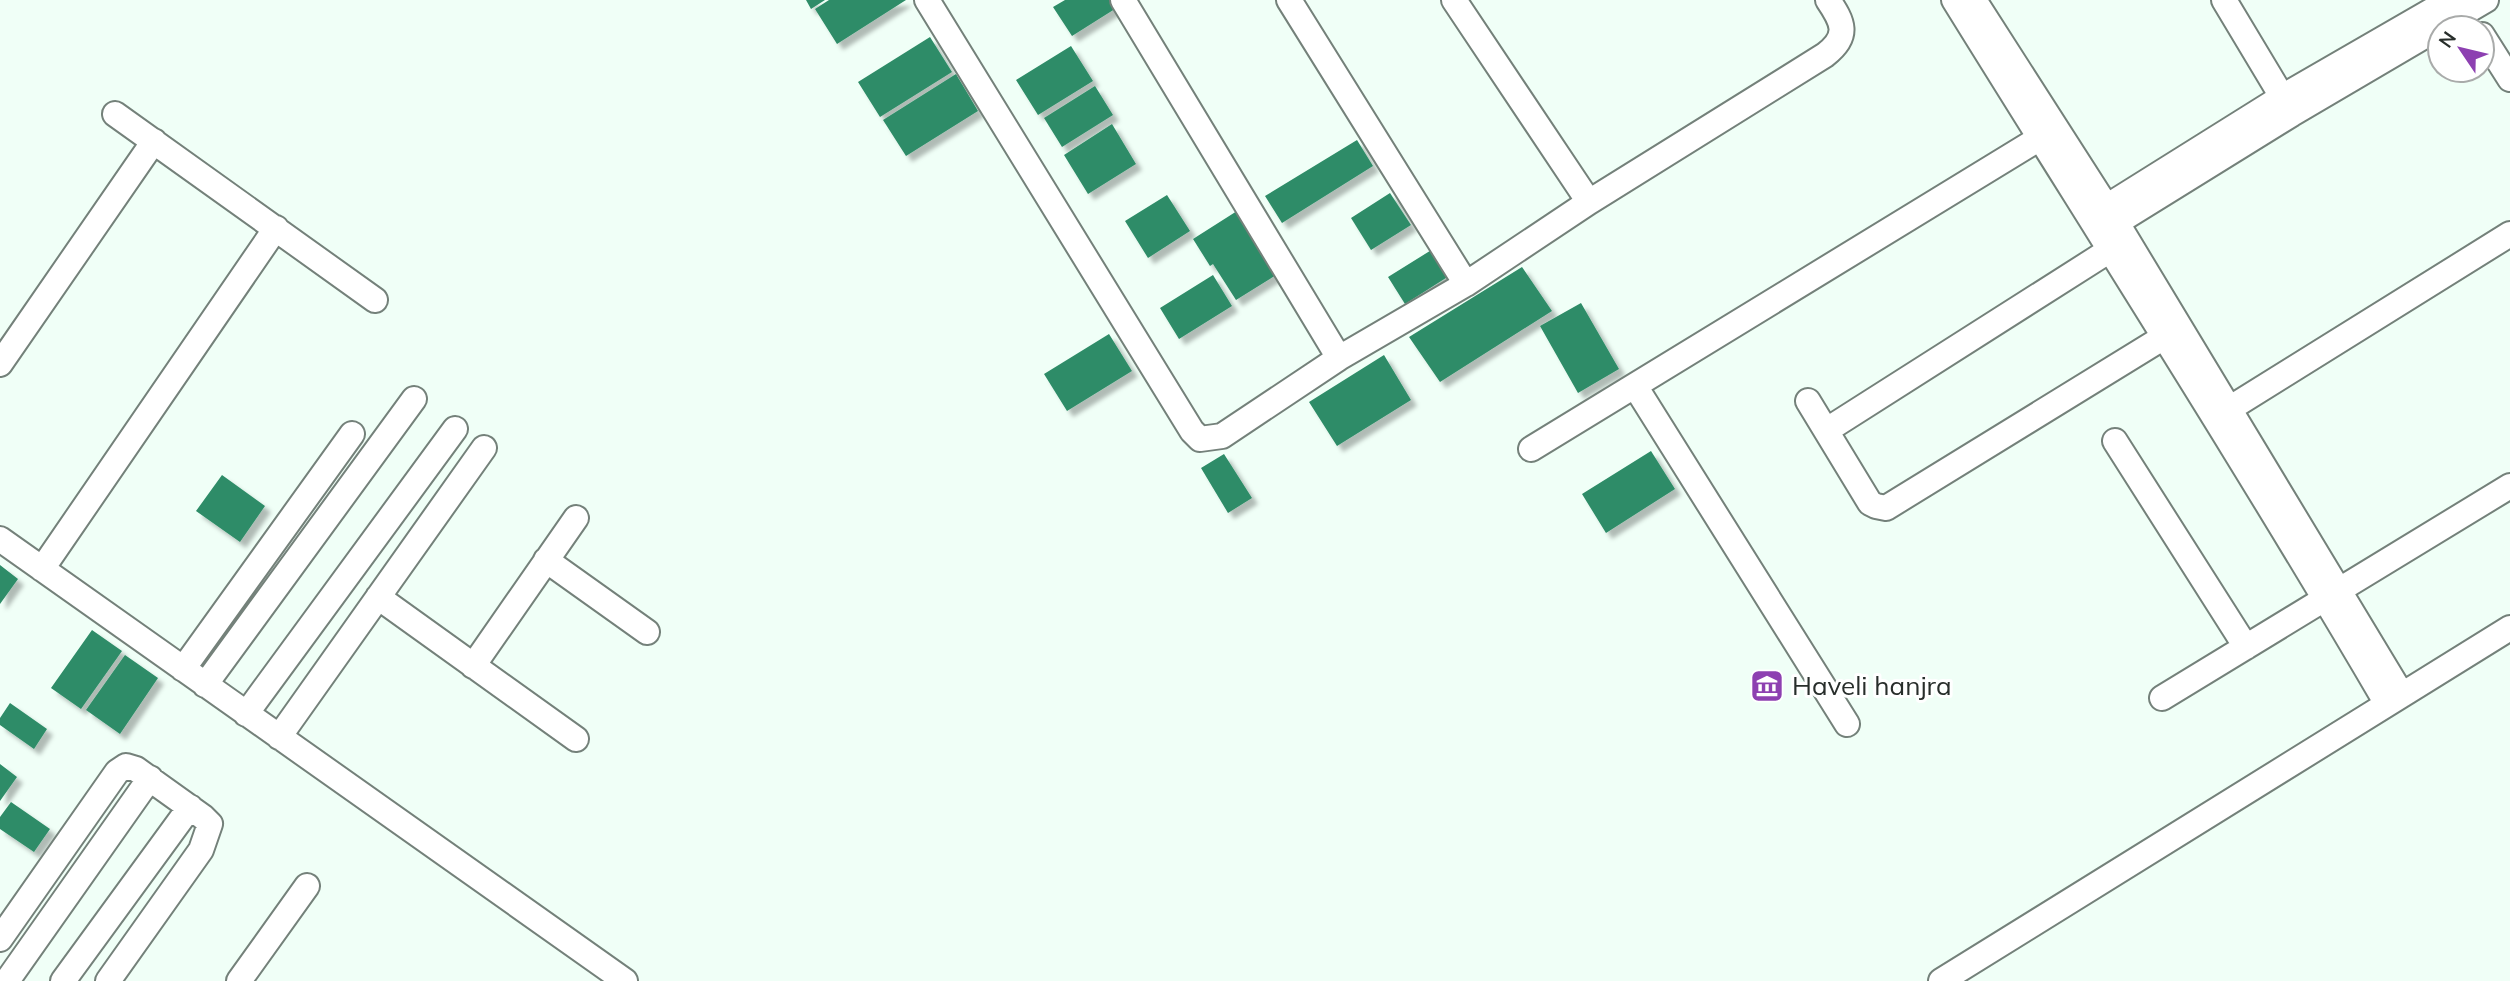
<svg xmlns="http://www.w3.org/2000/svg" width="2510" height="981" viewBox="0 0 2510 981" font-family="Mulish,sans-serif">
	<style>
		.building { fill: #2e8c67; filter: url(#shadow) }
		.lines { fill: none; stroke-linecap: round; stroke-linejoin: round }
		.minor-casing { stroke: #74817a; stroke-width: 28 }
		.minor { stroke: #fff; stroke-width: 24 }
		.labels { text-anchor: middle; stroke-width: 6; stroke-linejoin: round; paint-order: stroke }
		.poi-label { font-size: 26px; fill: #282e2b; stroke: #fff; text-anchor: start }
	</style>
	<defs>
		<filter id="shadow"><feDropShadow dx="6" dy="6" stdDeviation="2" flood-color="#0004"/></filter>
	</defs>
	<rect width="100%" height="100%" fill="#f0fff7"/>
	<path class="building" d="M806,0H825L811,9Z
		M829,0H906L837,44L815,9Z
		M1065,0H1113L1118,7L1072,36L1053,7Z
		M930,37L952,72L880,117L858,82Z
		M1071,46L1093,81L1038,115L1016,80Z
		M956,74L978,111L906,156L883,120Z
		M1095,86L1113,115L1062,147L1044,118Z
		M1112,124L1136,164L1088,194L1064,155Z
		M1357,140L1373,166L1282,223L1265,196Z
		M1390,193L1411,225L1371,250L1351,218Z
		M1167,195L1190,231L1148,258L1125,221Z
		M1237,211L1276,275L1236,300L1213,264L1210,266L1193,239Z
		M1433,249L1449,276L1405,304L1388,277Z
		M1522,267L1552,311L1440,382L1409,337Z
		M1213,275L1232,306L1179,339L1160,308Z
		M1581,303L1619,369L1578,393L1540,326Z
		M1109,334L1132,371L1067,411L1044,374Z
		M1384,355L1411,400L1337,446L1309,402Z
		M1651,451L1675,489L1606,533L1582,494Z
		M1224,454L1252,498L1228,513L1201,468Z
		M222,475L265,506L240,542L196,511Z
		M0,565L18,579L0,604Z
		M92,630L122,651L81,709L51,688Z
		M125,655L158,678L120,734L86,710Z
		M10,703L47,729L34,749L0,725V718Z
		M0,764L17,777L0,801Z
		M11,802L50,829L34,852L0,829V817Z"/>
	<g class="lines">
		<defs>
			<path id="minor" d="M927,0L1192,431L1200,439L1222,436L1339,358L1466,284L1589,202L1825,55C1850,36 1843,22 1828,0
				M1123,0L1339,358
				M1289,0L1466,284
				M1454,0L1589,202
				M1954,0C2099,234 2248,466 2387,704
				M1974,0L2117,223L2402,695
				M2224,0L2290,110
				M2482,35L2510,79
				M115,114L375,300
				M2095,214L2282,97L2450,0
				M2103,231L2292,114L2486,0
				M0,364L154,141
				M1635,386L1847,724
				M1808,401L1870,503L1876,506L1886,508L2164,337
				M2229,409L2510,234
				M1827,430L2110,250
				M2115,441L2246,647
				M1531,449L2053,130
				M0,539L625,981
				M546,560L647,632
				M42,569L276,228
				M378,597L576,739
				M473,666L576,518
				M183,669L352,434
				M205,685L414,399
				M2162,698L2510,486
				M246,714L455,429
				M279,737L484,448
				M0,939L117,772L126,766L136,769L203,817L210,824L201,850L108,981
				M7,981L150,778
				M63,981L190,807
				M239,981L307,886
				M1941,981L2510,628"/>
		</defs>
		<use href="#minor" class="minor-casing"/>
		<use href="#minor" class="minor"/>
	</g>
	<defs>
		<symbol id="museum-square" viewBox="-11 -11 22 22"><rect x="-9" y="-9" width="18" height="18" rx="4" fill="#8d40b1" stroke="#fff"/><path d="M0-6L6-3V-2H-6V-3ZM-5-1h2V3h-2ZM-1-1h2V3h-2ZM3-1h2V3H3ZM-6 4H6V6H-6Z" fill="#fff"/></symbol>
	</defs>
	<g fill-rule="evenodd">
		<use href="#museum-square" x="1748" y="667" width="38" height="38"/>
	</g>
	<g class="labels">
		<g class="poi-label">
			<text x="1792" y="695">Haveli hanjra</text>
		</g>
	</g>
	<g transform="translate(2461 49) rotate(305)"><circle r="33" fill="#ffffff" stroke="#a9abaa" stroke-width="2"/>
	<path d="M0-5L12 26L0 18L-12 26Z" fill="#8d40b1"/>
	<text y="-10" font-size="19" font-weight="bold" text-anchor="middle" fill="#282e2b">N</text>
	</g>
</svg>
